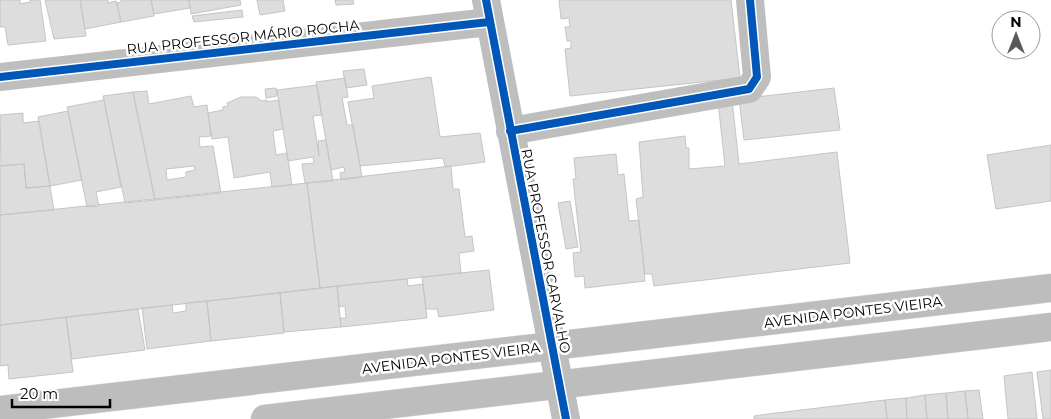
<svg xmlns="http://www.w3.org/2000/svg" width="1051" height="419" viewBox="0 0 1051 419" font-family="Montserrat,sans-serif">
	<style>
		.building { fill: #ddd; stroke: #c5c5c5; fill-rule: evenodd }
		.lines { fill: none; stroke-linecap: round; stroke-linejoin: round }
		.major-casing { stroke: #dbdbdb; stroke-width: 29 }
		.minor { stroke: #bebebe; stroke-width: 28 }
		.major { stroke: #bdbdbd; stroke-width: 28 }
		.cycleway-casing { stroke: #fff; stroke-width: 11 }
		.cycleway { stroke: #0057b8; stroke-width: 8 }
		.labels { text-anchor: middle; stroke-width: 5; stroke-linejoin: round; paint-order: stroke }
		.street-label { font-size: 14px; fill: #000; stroke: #fff }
	</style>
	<rect width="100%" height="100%" fill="#fff"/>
	<path class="building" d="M0,0H20V4L30,2V0H40L46,41L8,45L5,27H0Z
		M45,0H80L86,36L54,39Z
		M80,0H108V3L116,1L121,22L85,29Z
		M121,0H151L154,16L121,22L117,3L121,2Z
		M151,0H189L190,8L154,14Z
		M189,0H240L241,5L191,14Z
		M257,0H283L285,11L260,15Z
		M335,0H353L354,4L336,5Z
		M559,0H731L740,78L570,96L565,49L571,48V41H567L565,27H570L569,18L561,19Z
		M242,10L243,17L194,22L192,16Z
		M364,69L367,85L346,88L343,71Z
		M431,77L440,137L480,133L485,162L445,167L443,158L360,166L348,102L374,98L372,86Z
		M345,78L348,97L342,98L347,125H353L362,177L341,180L340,173L345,172L344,167L331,170L316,82Z
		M317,85L322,115L313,116L319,156L318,141L326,140L333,181L305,183L302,164L314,163L313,157L288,161L277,90Z
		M276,88L277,96L266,98L265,89Z
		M834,88L840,130L744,140L739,99Z
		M147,91L149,104L191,96L194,107L207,105L211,136L199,137L200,147L213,146L221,193L155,200L133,92ZM194,166L195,170L186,172V177L167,180L166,169Z
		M133,92L155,200L125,203L103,96Z
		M241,97H256L262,101L267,100V102L279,100L283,129L273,131L276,155L287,153L292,185L272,187L270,172L234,178L228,137L212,139L208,113L223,110V107L228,106L227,103Z
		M104,100L121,187L96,192L99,206L87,207L67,107Z
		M732,100L739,164L837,152L850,263L654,286L652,274H645L636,199L643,197L639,142L685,136L686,148H689V169L725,166L718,101Z
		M68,111L82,180L50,186L38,117Z
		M23,113V123L39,121L50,186L26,188L24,164L1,166L0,115Z
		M1051,145V201L996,209L987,155Z
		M616,154L618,175L624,174L629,221L639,220L645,281L585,288L584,276L575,277L573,253L581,252L573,179H576L574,158Z
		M24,164L26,188L50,186L54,210L0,215V166Z
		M451,166L453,189H459L465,237L472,236L474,251L459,253L461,273L320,288L307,183Z
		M307,183L320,288L0,325V215Z
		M570,201L578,247L566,249L558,203Z
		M489,270L494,310L439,317L437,309H426L422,277Z
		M407,279L408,286L423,284L427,318L341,327L340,318H346L345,306L339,307L337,286Z
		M337,286L341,327L284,332L280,293Z
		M280,293L284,333L211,341L207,301Z
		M207,301L211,341L147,349L142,308L172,305L173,313L186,311V303Z
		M138,309L145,350L72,359L66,317Z
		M66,317L73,372L9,379L8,365L0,366V325Z
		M1051,370V419H1043L1037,372Z
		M1032,372L1037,419H1008L1004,376Z
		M979,390L983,419H968L965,391Z
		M965,391L968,419H948L946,393Z
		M946,393L948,419H927L925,395Z
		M925,395L927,419H907L906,398Z
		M906,398L907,419H887L885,400Z
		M885,400L887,419H754V416L768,414Z"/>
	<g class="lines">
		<defs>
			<path id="major" d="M0,410L1051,288
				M265,419L1051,327"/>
		</defs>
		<use href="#major" class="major-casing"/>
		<path class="minor" d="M486,0L566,419
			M0,77L489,22
			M510,131L749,89L757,77L750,0"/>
		<use href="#major" class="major"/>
		<defs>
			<path id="cycleway" d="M486,0L566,419
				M0,77L489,22
				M510,131L749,89L757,77L750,0"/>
		</defs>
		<use href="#cycleway" class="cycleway-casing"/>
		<use href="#cycleway" class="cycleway"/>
	</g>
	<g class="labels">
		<g class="street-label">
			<text transform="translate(243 37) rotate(-6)" y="5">RUA PROFESSOR MÁRIO ROCHA</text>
			<text transform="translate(546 251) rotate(79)" y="5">RUA PROFESSOR CARVALHO</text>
			<text transform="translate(853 312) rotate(-7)" y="5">AVENIDA PONTES VIEIRA</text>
			<text transform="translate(451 358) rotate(-7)" y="5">AVENIDA PONTES VIEIRA</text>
		</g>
	</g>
	<g transform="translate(1016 35)"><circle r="24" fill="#ffffff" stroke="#999999"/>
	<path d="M0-4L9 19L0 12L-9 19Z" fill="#595959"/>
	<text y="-8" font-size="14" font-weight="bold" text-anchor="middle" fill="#000000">N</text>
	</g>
	<path d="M12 399v8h98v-8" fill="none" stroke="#000000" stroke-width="2.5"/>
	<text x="20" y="399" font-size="15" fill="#000000" stroke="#ffffff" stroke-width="4" paint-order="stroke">20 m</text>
</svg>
